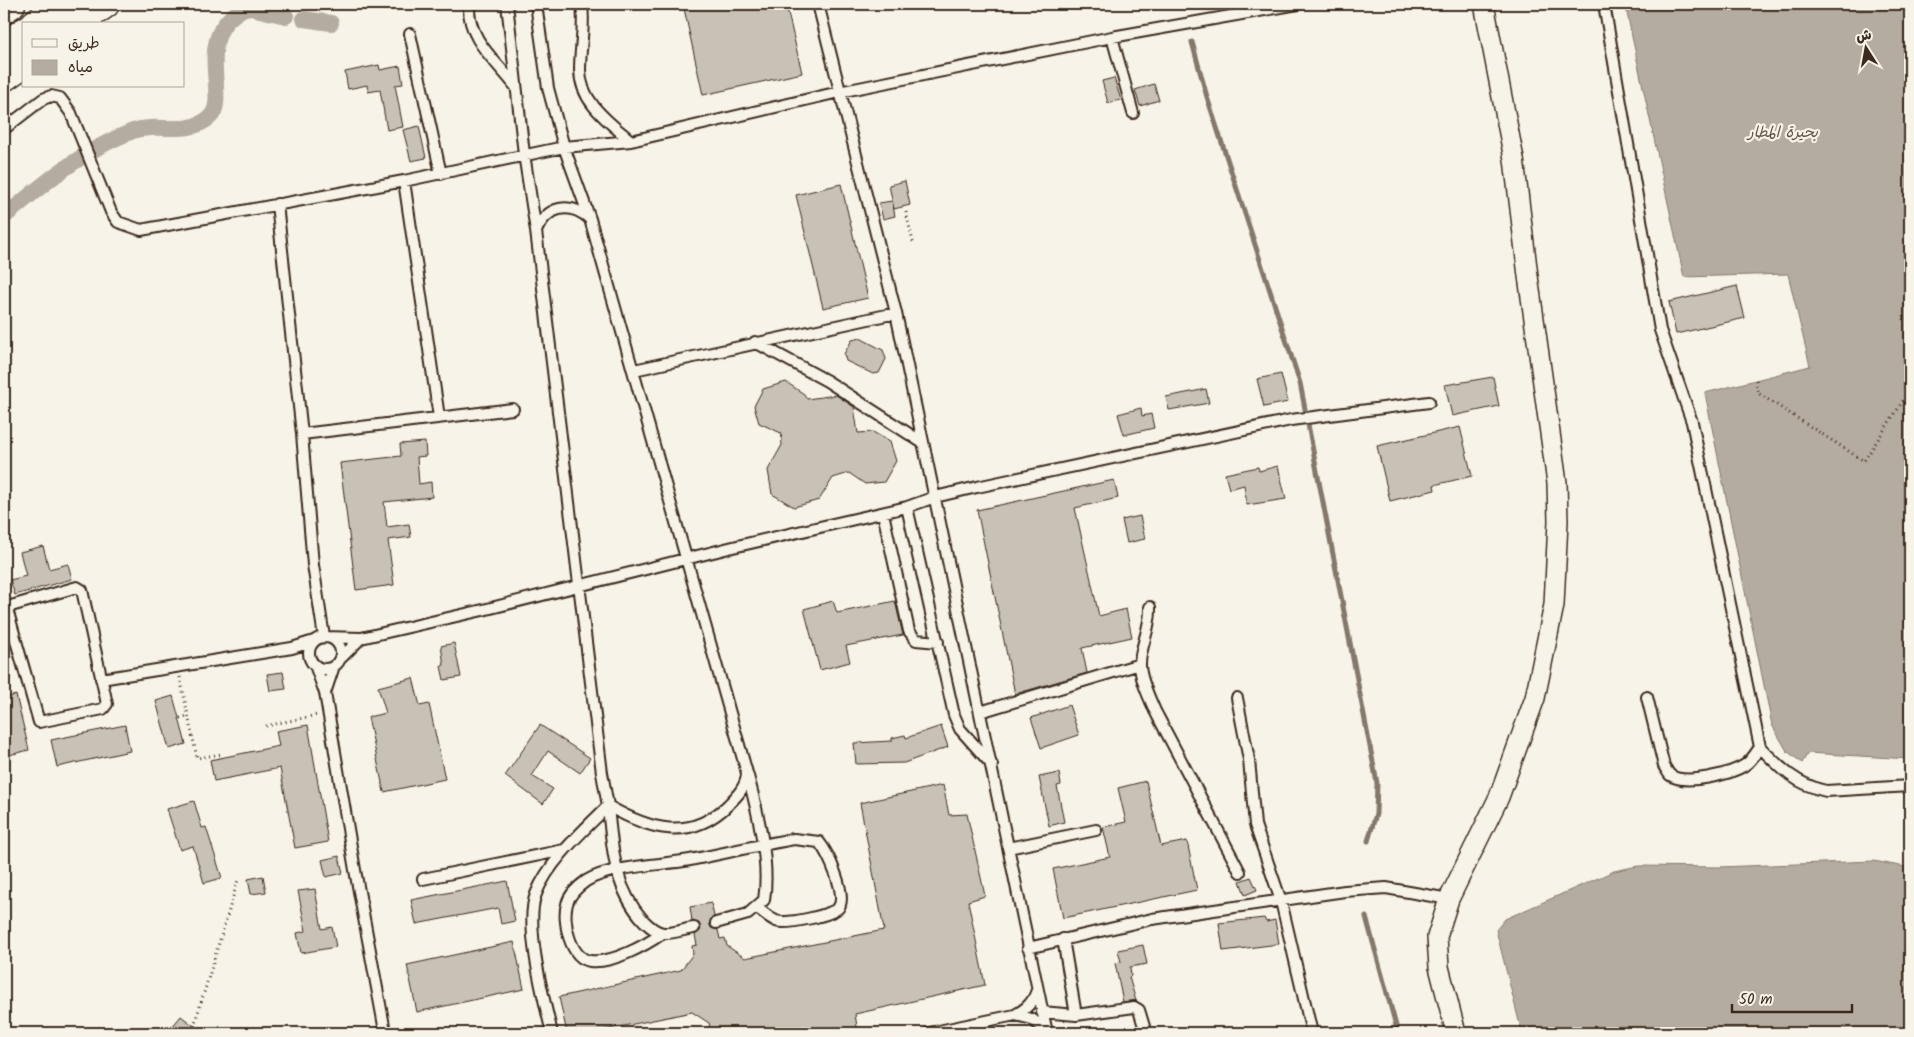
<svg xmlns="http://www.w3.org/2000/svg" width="1914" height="1037" viewBox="0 0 1914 1037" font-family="Kalam,'Playpen Sans Arabic',sans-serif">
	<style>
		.water { fill: #b4aca0; stroke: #84786c }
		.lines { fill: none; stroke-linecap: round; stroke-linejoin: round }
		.stream { stroke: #84786c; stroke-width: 5 }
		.canal { stroke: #b4aca0; stroke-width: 16 }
		.building { fill: #c8c1b6; stroke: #3b2a1e }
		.lane-casing { stroke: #3b2a1e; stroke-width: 14 }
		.street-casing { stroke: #3b2a1e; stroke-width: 22 }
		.highway-casing { stroke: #3b2a1e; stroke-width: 31 }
		.path { stroke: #3b2a1e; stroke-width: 3; stroke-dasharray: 1 4; stroke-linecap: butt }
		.lane { stroke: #f7f3e8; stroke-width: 10 }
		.street { stroke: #f7f3e8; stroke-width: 19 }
		.highway { stroke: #f7f3e8; stroke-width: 28 }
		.labels { text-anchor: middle; stroke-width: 4.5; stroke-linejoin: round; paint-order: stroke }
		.water-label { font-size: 15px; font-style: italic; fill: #5f5145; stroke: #f7f3e8 }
	</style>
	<rect width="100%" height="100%" fill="#f7f3e8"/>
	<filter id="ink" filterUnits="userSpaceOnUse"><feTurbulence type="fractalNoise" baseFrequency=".02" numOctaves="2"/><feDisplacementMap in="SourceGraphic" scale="10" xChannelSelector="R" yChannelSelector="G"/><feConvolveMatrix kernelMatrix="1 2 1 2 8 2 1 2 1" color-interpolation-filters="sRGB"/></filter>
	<g filter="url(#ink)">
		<path class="water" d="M1625,4H1910V759L1808,753L1802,763L1787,751L1772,725L1705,393L1810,366L1788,274L1684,277Z
			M1874,861L1910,868V1033H1522L1496,930L1505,919L1614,871L1638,866L1719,867Z"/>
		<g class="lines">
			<path class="stream" d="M1192,42L1207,97L1300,383L1377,783L1376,814L1368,841
				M1366,917L1398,1033"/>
			<path class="canal" d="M304,19L331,23
				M4,217C44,183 83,150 133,131C158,122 188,137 210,117C231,98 189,33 247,7L286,16"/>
		</g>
		<path class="building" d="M683,4H786L802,73L703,95Z
			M379,65L380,70L400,66L403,84L395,85L403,127L387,130L380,90L368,92L367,85L348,89L345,72Z
			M1114,78L1121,100L1108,103L1102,81Z
			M1154,84L1159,100L1140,106L1135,90Z
			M419,126L426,158L411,161L403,130Z
			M905,181L910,205L894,209L889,185Z
			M841,184L868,298L823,308L796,195Z
			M892,201L895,216L883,219L879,203Z
			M1737,286L1745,318L1676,334L1669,302Z
			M860,338L883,350L886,359L879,373L873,374L846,361L844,354L852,340Z
			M1281,374L1288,402L1264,407L1257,379Z
			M1493,377L1499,406L1452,416L1445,385Z
			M786,382L804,394L807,399L836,395L854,407L858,433L873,432L890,442L896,461L884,482L865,484L849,473L833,478L819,500L794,507L772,494L768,470L782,445L781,433L759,423L754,406L763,389Z
			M1206,389L1209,403L1169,410L1166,397Z
			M1141,408L1142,416L1151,414L1154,428L1124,435L1118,414Z
			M1460,427L1472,476L1434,485L1435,490L1390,501L1377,446Z
			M425,442L426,456L417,457L419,484L431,482L432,497L384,502L387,527L409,524L411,537L388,540L394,585L356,590L340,463L401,456L400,444Z
			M1278,466L1286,499L1247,505L1244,485L1229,489L1225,474L1258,467L1259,471Z
			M1114,480L1118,498L1075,508L1099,616L1126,609L1132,637L1082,648L1087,673L1015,694L977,510Z
			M1140,516L1145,539L1127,543L1122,520Z
			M43,546L49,569L68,564L72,579L15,595L10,580L26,576L20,552Z
			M833,601L837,613L895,601L903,635L846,646L850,662L820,670L804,609Z
			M454,643L461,677L444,680L441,666L444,665L441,646Z
			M283,672L286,689L270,691L267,674Z
			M413,678L420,706L429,704L445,779L384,792L368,717L386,713L378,687Z
			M16,695L29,750L9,755L4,730V698Z
			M173,696L186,744L169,749L156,701Z
			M1069,705L1079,735L1041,748L1031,718Z
			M125,725L130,751L57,767L51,740Z
			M308,725L328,842L295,848L280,768L214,781L210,760L279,746L276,731Z
			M540,725L590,758L580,773L548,751L532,776L553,789L543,804L505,776Z
			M941,726L948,747L904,763L856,764L854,743L892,741V738L905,735L906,738Z
			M1059,773L1061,785L1057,786L1064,822L1049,826L1039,777Z
			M1146,781L1161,846L1187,841L1197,890L1063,918L1053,869L1110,857L1103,827L1126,822L1118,788Z
			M943,785L949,815L967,814L985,896L968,901L985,985L855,1014L858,1033H711L709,1023L692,1012L590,1033H567L559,997L681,970L693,954L692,946L697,945L695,935L701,930L699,923L692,921L690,907L711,903L714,916L710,921L711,928L718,930L720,939L725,938L727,946L745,958L884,930L860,803Z
			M194,801L202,828L206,827L222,878L204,883L193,846L180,850L167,809Z
			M339,856L343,873L326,877L322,860Z
			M263,876L266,892L251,894L248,879Z
			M1251,877L1257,890L1245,895L1240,881Z
			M507,881L515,921L501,924L498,908L416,924L411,900Z
			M315,889L322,929L332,927L336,947L301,953L297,933L306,931L298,891Z
			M1264,918L1266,922L1275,920L1279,944L1223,951L1219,923Z
			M514,942L524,989L417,1012L407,965Z
			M1143,945L1147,964L1130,967L1131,976L1129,977L1136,1001L1123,1002L1115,963L1121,962L1118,950Z
			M181,1016L203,1033H167Z"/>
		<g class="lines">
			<defs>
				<path id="lane" d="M469,4C467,40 496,60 516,87
					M507,4L524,154L536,231L602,773L608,806C650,830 690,842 728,805C737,796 747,786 747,773L590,219L564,147L548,88L536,4
					M582,4C585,27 580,47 580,70C580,102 609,122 631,141
					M818,4L896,313L1047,1033
					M1604,4L1660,330L1692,422L1760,747C1780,768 1797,785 1826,791L1910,786
					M410,34L441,174
					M1112,37L1133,113
					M4,129L43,99L51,96L60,98L71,113L111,212L118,222L141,230L404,181L564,147L631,141L839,92L1112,37L1298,4
					M404,181L439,417
					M277,204L302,434L313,565L324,637L361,638L483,610L733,547L907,507L935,497L977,487L1291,420L1429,402
					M536,231C547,206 570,201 590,219
					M755,342L827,381L923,443
					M634,370L896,313
					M302,434L513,409
					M907,507L954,715L960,729L992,765
					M883,513L909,631L916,640L938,642
					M77,587L82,590L107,704L103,709L39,722L7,609L11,606Z
					M1150,607C1151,629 1139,649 1140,666C1141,681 1149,697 1155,711L1240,872
					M309 653a16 16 0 1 1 32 0a16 16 0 1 1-32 0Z
					M341,658L361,638
					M315,665L325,693L355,870L385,1031
					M101,679L292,648L314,641
					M325,693L334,666
					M1647,697L1664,766C1666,769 1668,773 1670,775C1685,786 1731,774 1745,765C1752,760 1756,753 1760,747
					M1237,698L1249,760L1255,825L1281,901L1312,1033
					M980,712L1140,664
					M608,806C612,847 614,889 644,921C649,926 656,932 663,933C672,934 685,929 694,928
					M1008,848L1096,830
					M423,879L564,850
					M716,923L748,914L764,900C770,862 758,813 748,776
					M663,933C646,945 612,964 590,961C570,958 562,920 567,904C569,895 579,886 586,881C610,866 662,865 690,860C725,853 759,845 794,839L819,842C828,853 847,893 839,907C834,915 786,925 776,921C769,918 763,912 757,908
					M1063,939L1076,1015
					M1028,948L1152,919L1345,891L1386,888L1449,899
					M1042,1012L1076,1015L1134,1007L1139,1010L1146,1033
					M1015,1015C1026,1009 1033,1003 1037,990
					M552,1033C544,1000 524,925 536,894C548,862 584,830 608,806
					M929,1033L1015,1015L1032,1019L1046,1031"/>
				<path id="street" d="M1456,1033L1439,967L1437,937L1449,899L1499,797L1535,698L1554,605L1558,521L1557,483L1528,276L1514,159L1484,4"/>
				<path id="highway" d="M4,9L11,4
					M35,24L62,4
					M76,24L105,4
					M4,47L24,32
					M4,77L24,63"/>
			</defs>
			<use href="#lane" class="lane-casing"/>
			<use href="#street" class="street-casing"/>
			<use href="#highway" class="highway-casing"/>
			<path class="path" d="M906,212L913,242
				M1756,380L1758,393L1864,461L1910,390
				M180,677L197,758L222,754
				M180,718L187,716
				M266,726L317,715
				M194,1026L238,880"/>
			<use href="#lane" class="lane"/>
			<use href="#street" class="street"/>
			<use href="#highway" class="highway"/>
		</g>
	</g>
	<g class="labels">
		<g class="water-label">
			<text x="1783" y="137">بحيرة المطار</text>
		</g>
	</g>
	<rect width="1914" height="1037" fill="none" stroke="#f7f3e8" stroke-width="20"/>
	<rect x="10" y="10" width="1894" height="1017" fill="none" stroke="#3b2a1e" stroke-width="2" filter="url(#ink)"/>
	<rect x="22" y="22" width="162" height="65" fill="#f7f3e8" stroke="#aca397"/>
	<rect x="32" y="39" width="25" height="8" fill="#f7f3e8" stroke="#aca397"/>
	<text x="68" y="48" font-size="15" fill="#3b2a1e">طريق</text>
	<rect x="32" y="60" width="25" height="15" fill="#b4aca0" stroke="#aca397"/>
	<text x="68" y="72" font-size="15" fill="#3b2a1e">مياه</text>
	<g transform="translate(1866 48) rotate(349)" stroke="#f7f3e8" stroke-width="4" paint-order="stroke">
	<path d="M0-4L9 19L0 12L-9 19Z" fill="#3b2a1e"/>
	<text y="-8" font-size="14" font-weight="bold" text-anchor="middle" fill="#3b2a1e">ش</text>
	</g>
	<path d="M1732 1004v8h120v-8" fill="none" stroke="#3b2a1e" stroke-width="2.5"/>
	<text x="1739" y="1004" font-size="15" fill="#3b2a1e" stroke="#f7f3e8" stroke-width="4" paint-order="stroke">50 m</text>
</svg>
